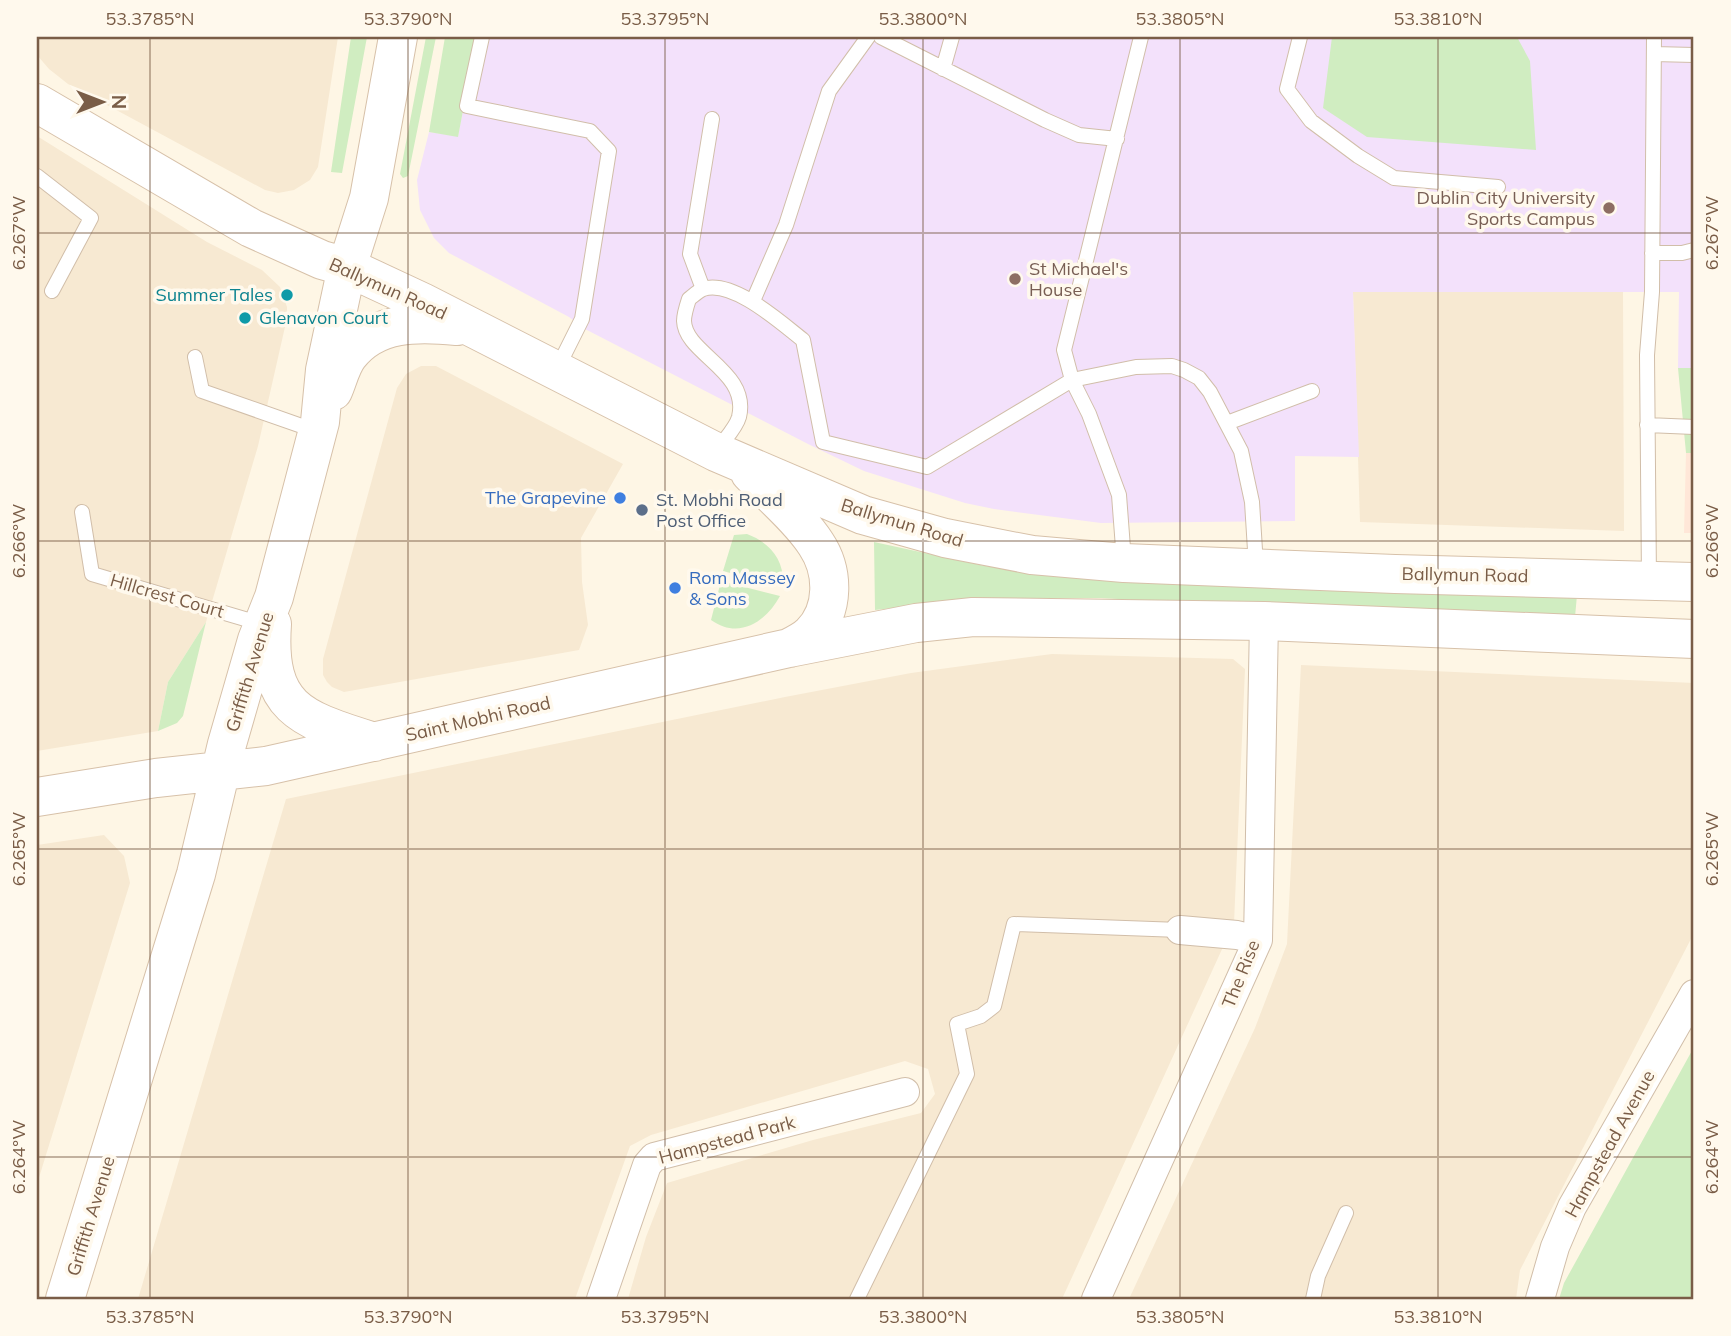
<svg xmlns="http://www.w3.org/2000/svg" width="1731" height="1336" viewBox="0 0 1731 1336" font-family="Mulish,sans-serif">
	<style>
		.residential { fill: #f7e9d2 }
		.commercial { fill: #ffe7d8 }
		.education { fill: #f3e1fb }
		.green { fill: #d0edc1 }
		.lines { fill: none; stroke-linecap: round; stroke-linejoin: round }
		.lane-casing { stroke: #d1bea9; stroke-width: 16 }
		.street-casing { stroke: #d1bea9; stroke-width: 30 }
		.secondary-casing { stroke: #d7c1a9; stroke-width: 40 }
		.lane { stroke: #fff; stroke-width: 14 }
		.street { stroke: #fff; stroke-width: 28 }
		.secondary { stroke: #fff; stroke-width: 38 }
		.ticks { fill: none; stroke: #7a5d47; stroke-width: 2; stroke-opacity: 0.45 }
		.education-dot { fill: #8d6e63; stroke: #fff9ed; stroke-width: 2.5 }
		.culture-dot { fill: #0f9aa8; stroke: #fff9ed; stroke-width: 2.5 }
		.shop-dot { fill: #3f7fe0; stroke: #fff9ed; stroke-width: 2.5 }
		.service-dot { fill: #5c6f8a; stroke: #fff9ed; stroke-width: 2.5 }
		.labels { text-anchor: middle; stroke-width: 7; stroke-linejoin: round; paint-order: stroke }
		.education-label { font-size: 18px; fill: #785e54; stroke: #fff9ed; text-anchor: end }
		.street-label { font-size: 18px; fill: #7a5d47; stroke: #fff9ed }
		.culture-label { font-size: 18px; fill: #0d838f; stroke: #fff9ed; text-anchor: end }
		.shop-label { font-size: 18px; fill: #366cbe; stroke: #fff9ed; text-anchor: end }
		.service-label { font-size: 18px; fill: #4e5e75; stroke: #fff9ed; text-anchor: start }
		.neatline { fill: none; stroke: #7a5d47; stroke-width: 2.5 }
		.ticks-label { font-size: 18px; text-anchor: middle; fill: #7a5d47 }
	</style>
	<rect width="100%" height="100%" fill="#fef6e5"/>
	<path class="residential" d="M37,37H338L318,167L310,180L294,190L278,193L265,190L68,84L49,69L37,55Z
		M37,136L207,242L262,270L280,287L287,307V318L258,446L206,622L168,682L158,731L37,751Z
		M1623,291L1624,531L1360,522L1353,292Z
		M421,366H436L623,464L581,538L582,582L588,625L579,650L344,692L332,687L327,682L323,675V659L397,388L406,374Z
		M1052,654L1233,659L1245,669L1234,923L1062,1299H628L646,1237L667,1183L813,1140L921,1113L935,1094L928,1069L905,1061L651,1135L630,1146L575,1299H138L286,799L785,697L911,673Z
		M1301,665L1694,683V933L1520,1270L1516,1299H1129L1255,1028L1287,944Z
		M104,835L124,856L130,883L37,1184V845Z"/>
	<path class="commercial" d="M1686,453H1694V533H1684Z"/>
	<path class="education" d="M477,37H1694V368H1678L1679,292H1353L1359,457L1295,456V521L1101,523L994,509L965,503L864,471L808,444L585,329L569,317L449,253L434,238L420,210L417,180L429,132L458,136Z"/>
	<path class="green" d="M351,37H367L342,173L331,172Z
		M426,37H436L408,176L403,178L400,174Z
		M445,37H477L458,137L429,132Z
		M1332,37H1517L1530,61L1536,150L1367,137L1323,108Z
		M1678,368H1694V453H1686Z
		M747,534C771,543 785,561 783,587L723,571L734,535Z
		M874,542L985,566L1099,576L1577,595L1575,617L1237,606L1101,598H984L875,610Z
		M721,581L780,596C766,622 739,640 711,620Z
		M206,622L183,716L177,723L158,731L168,682Z
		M1694,1047V1299H1559L1564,1283Z"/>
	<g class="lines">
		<defs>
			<path id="lane" d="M482,37L467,106L590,131L609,151L582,319L557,369
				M881,37L1045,120L1079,135L1117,139
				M1300,37L1287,89L1311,121L1358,156L1394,178L1498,187
				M1654,54L1694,55
				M943,69L952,37
				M37,176L91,218L52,291
				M1652,253H1682L1694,250
				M703,289L690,254L712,119
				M753,301L786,225L829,91L868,37
				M195,357L202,391L316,431
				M1227,423L1312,391
				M1647,425L1694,427
				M718,449C724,440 736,428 739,417C750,371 685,354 684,321C684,314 687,305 689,299C693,296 698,291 703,289C733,279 781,323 803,340L823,442L927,467L1072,380L1136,367L1172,366L1184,370L1199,378L1210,392L1241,451L1252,502L1256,566
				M82,512L92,574L262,624
				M1124,561L1119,495L1089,414L1072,380L1064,350L1141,37
				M1649,580L1647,355L1652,292L1654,37
				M857,1299L967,1074L957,1024L981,1016L994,1006L1014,924L1180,930
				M1313,1299L1318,1276L1346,1213"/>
			<path id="street" d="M1180,930L1237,935L1258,940
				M601,1299L647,1165L654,1157L905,1092
				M1096,1299L1258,940L1264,621
				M1540,1299L1555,1247L1572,1207L1694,994"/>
			<path id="secondary" d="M37,103L251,228L322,260L347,267L422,302L716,452L863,515L945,538L1032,555L1124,563L1395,574L1694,582
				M333,391C338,380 341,365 349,355C375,321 418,322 457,326
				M750,473C770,494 800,519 816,544C834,571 835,610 811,634C805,640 797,644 789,648
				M272,624C266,710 302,719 374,742
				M37,797L156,778L266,766L789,648L916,623L973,617L1264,621L1694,639
				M65,1299L196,874L227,744L257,640L274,597L320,422L325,370L347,267L369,198L398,37"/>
		</defs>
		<use href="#lane" class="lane-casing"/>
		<use href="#street" class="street-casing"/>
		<use href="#secondary" class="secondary-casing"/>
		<use href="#lane" class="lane"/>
		<use href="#street" class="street"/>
		<use href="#secondary" class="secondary"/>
	</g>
	<path class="ticks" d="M150,37V1299M408,37V1299M665,37V1299M923,37V1299M1180,37V1299M1438,37V1299M37,233H1694M37,541H1694M37,849H1694M37,1157H1694"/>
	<g class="education-dot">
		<circle cx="1609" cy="208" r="7"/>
		<circle cx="1015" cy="279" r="7"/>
	</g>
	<g class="culture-dot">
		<circle cx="287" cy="295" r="7"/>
		<circle cx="245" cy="318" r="7"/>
	</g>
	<g class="shop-dot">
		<circle cx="620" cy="498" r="7"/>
		<circle cx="675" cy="588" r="7"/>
	</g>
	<circle class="service-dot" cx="642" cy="510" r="7"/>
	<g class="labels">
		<g class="education-label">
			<text x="1595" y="204">Dublin City University<tspan x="1595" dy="21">Sports Campus</tspan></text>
			<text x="1029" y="275" text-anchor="start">St Michael's<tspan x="1029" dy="21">House</tspan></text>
		</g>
		<g class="street-label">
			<text transform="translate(388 289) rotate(24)" y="6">Ballymun Road</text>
			<text transform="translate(902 523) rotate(17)" y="6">Ballymun Road</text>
			<text transform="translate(1465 575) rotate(1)" y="6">Ballymun Road</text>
			<text transform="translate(167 596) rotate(16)" y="6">Hillcrest Court</text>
			<text transform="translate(250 672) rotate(-73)" y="6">Griffith Avenue</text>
			<text transform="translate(478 719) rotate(-13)" y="6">Saint Mobhi Road</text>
			<text transform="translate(1241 974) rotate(-68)" y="6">The Rise</text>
			<text transform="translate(727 1140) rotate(-15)" y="6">Hampstead Park</text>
			<text transform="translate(1610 1144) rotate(-61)" y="6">Hampstead Avenue</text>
			<text transform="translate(91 1216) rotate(-73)" y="6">Griffith Avenue</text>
		</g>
		<g class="culture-label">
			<text x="273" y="301">Summer Tales</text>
			<text x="259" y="324" text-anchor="start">Glenavon Court</text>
		</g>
		<g class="shop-label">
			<text x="606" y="504">The Grapevine</text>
			<text x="689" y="584" text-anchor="start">Rom Massey<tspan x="689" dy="21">&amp; Sons</tspan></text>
		</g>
		<g class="service-label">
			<text x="656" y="506">St. Mobhi Road<tspan x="656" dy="21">Post Office</tspan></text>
		</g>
	</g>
	<rect width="1731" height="1336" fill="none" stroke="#fff9ed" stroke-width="77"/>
	<g transform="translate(102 102) rotate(90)" stroke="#fff9ed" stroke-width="5" paint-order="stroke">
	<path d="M0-5L12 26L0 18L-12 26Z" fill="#7a5d47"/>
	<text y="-10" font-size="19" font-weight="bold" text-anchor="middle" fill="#7a5d47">N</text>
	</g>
	<rect x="38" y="38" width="1654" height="1260" class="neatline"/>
	<g class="ticks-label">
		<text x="150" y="25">53.3785°N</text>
		<text x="408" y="25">53.3790°N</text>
		<text x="665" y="25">53.3795°N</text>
		<text x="923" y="25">53.3800°N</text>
		<text x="1180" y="25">53.3805°N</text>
		<text x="1438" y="25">53.3810°N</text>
		<text transform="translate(1712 233) rotate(-90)" y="6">6.267°W</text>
		<text transform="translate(19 233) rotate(-90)" y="6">6.267°W</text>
		<text transform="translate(1712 541) rotate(-90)" y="6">6.266°W</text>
		<text transform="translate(19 541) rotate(-90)" y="6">6.266°W</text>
		<text transform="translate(1712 849) rotate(-90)" y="6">6.265°W</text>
		<text transform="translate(19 849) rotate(-90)" y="6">6.265°W</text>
		<text transform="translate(1712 1157) rotate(-90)" y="6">6.264°W</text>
		<text transform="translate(19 1157) rotate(-90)" y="6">6.264°W</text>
		<text x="150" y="1323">53.3785°N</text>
		<text x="408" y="1323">53.3790°N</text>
		<text x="665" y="1323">53.3795°N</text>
		<text x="923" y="1323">53.3800°N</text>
		<text x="1180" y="1323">53.3805°N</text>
		<text x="1438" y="1323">53.3810°N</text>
	</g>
</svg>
